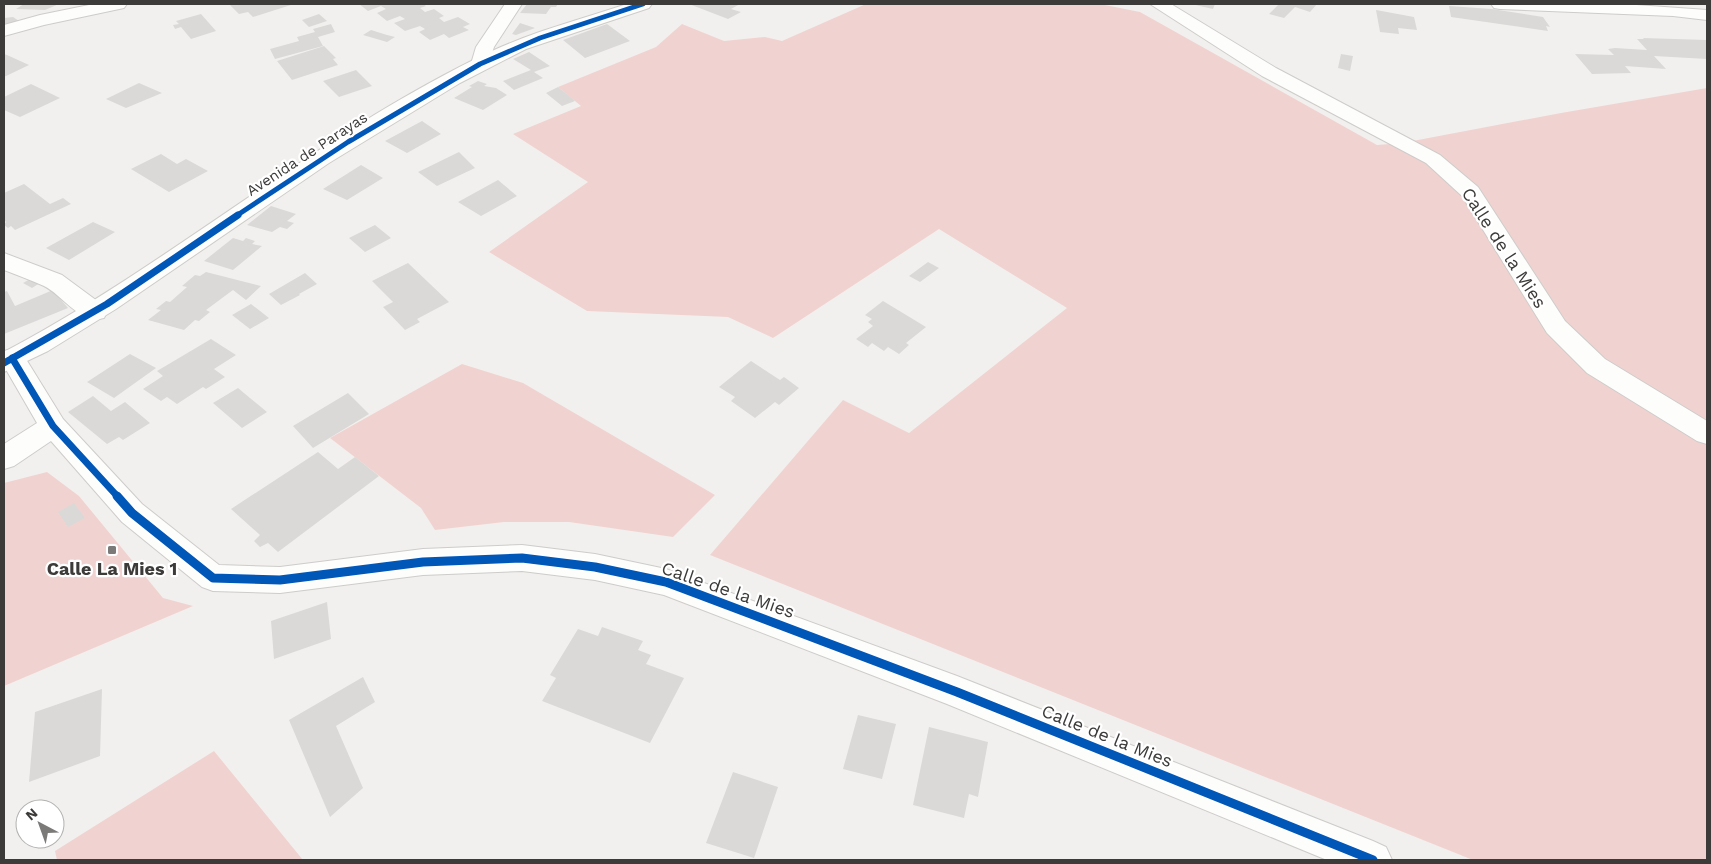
<svg xmlns="http://www.w3.org/2000/svg" width="1711" height="864" viewBox="0 0 1711 864" font-family="'Work Sans',sans-serif">
	<style>
		.green { fill: #f0d3d0 }
		.building { fill: #dad9d7 }
		.lines { fill: none; stroke-linecap: round; stroke-linejoin: round }
		.minor-casing { stroke: #cdccca; stroke-width: 2 }
		.tertiary-casing { stroke: #cdccca; stroke-width: 2 }
		.minor { fill: #fdfdfc; fill-rule: evenodd }
		.tertiary { fill: #fdfdfc; fill-rule: evenodd }
		.cycleway-far2-casing { stroke: #fff; stroke-width: 8 }
		.cycleway-far1-casing { stroke: #fff; stroke-width: 10 }
		.cycleway-casing { stroke: #fff; stroke-width: 12 }
		.cycleway-far2 { stroke: #0057b8; stroke-width: 5 }
		.cycleway-far1 { stroke: #0057b8; stroke-width: 7 }
		.cycleway { stroke: #0057b8; stroke-width: 9 }
		.poi-dot { fill: #7c7a79; stroke: #fff; stroke-width: 2 }
		.labels { text-anchor: middle; stroke-width: 4.5; stroke-linejoin: round; paint-order: stroke }
		.far-street-label { font-size: 15px; fill: #3c3b3a; stroke: #fff }
		.street-label { font-size: 18px; fill: #3c3b3a; stroke: #fff }
		.poi-label { font-size: 18px; font-weight: bold; fill: #3c3b3a; stroke: #fff }
	</style>
	<rect width="100%" height="100%" fill="#f2f0ee"/>
	<path class="green" d="M866,4H1100L1140,12L1377,145L1402,143L1561,113L1707,88V860H1473L710,555L843,400L909,433L1067,308L939,229L773,338L728,317L587,311L489,252L588,182L513,134L581,106L558,87L656,47L682,24L724,41L765,37L782,41Z
		M462,364L523,383L715,495L673,537L569,522H504L435,530L421,508L330,438Z
		M47,472L79,496L163,598L193,606L4,686V483Z
		M214,751L303,860H57L55,851Z"/>
	<path class="building" d="M24,4H59L45,10L16,9Z
		M234,4H294L253,17L248,12L239,14L230,5Z
		M359,4H423L426,6L420,8L425,12L434,9L444,16L439,18L444,22L458,17L470,24L463,27L469,30L449,38L444,34L430,40L419,32L425,29L420,26L405,31L394,23L405,19L400,16L387,21L377,13L386,9L381,6L368,11Z
		M527,4H558L556,7H551L546,14L520,13Z
		M689,4H740L731,9L741,12L728,19Z
		M1191,4H1215L1213,9Z
		M1279,4H1317L1310,12L1295,7L1284,18L1269,14Z
		M1449,6L1492,9L1543,17L1550,27L1546,26L1548,31L1451,17Z
		M1376,10L1414,17L1417,30L1398,28L1399,34L1380,32Z
		M201,14L216,31L191,39L181,27L175,29L173,25L179,24L176,21Z
		M319,14L327,21L309,27L302,20Z
		M13,17L19,21L4,27V18Z
		M520,23L535,28L516,35L512,34Z
		M331,24L335,32L318,37L323,46L275,59L270,49L299,41L297,37L315,32L313,29Z
		M607,24L630,41L585,58L563,40Z
		M371,30L387,35L395,37L387,42L363,35Z
		M1643,38L1707,40V59L1654,56L1666,69L1625,66L1631,73L1592,74L1575,54L1614,55L1608,49L1615,48L1647,50L1637,39H1644Z
		M324,46L336,58L333,59L338,65L292,80L277,61Z
		M529,52L550,66L534,72L543,78L514,90L503,81L531,70L513,59Z
		M4,54L7,55L29,65L4,77Z
		M1341,54L1353,56L1350,71L1338,68Z
		M356,70L372,86L339,97L323,81Z
		M478,81L487,84L484,86L496,88L507,95L483,110L454,98L472,87L469,86Z
		M139,83L162,93L126,108L106,99Z
		M31,84L60,98L20,117L4,110V97Z
		M558,87L573,99L575,101L562,106L546,93Z
		M422,121L441,134L407,153L385,141Z
		M459,152L475,168L437,186L418,172Z
		M161,154L177,164L186,159L208,171L169,192L131,169Z
		M361,165L383,178L347,200L323,189Z
		M498,180L517,196L481,216L458,202Z
		M24,184L50,204L63,198L71,204L15,230L11,226L8,228L4,225L6,222L4,220V193Z
		M271,206L296,214L287,221L294,223L287,229L280,227L272,232L247,225Z
		M93,222L115,232L69,260L46,248Z
		M375,225L391,238L365,252L349,238Z
		M233,238L243,241L246,238L255,241L252,244L262,246L233,270L204,261Z
		M928,262L939,268L920,282L909,276Z
		M408,263L449,302L417,319L420,322L405,330L383,307L393,302L372,281Z
		M206,272L261,286L246,300L233,290L206,310L210,312L199,321L195,320L184,330L148,320L161,310L156,309L166,301L170,302L187,287L182,286L195,275L200,276Z
		M305,273L317,284L299,294L300,295L281,305L269,294Z
		M32,278L40,283L32,288L23,283Z
		M53,290L68,308L4,334V292L7,291L15,306Z
		M883,301L926,327L906,343L909,345L899,354L888,347L884,351L872,343L868,347L856,339L873,326L868,322L872,319L865,315Z
		M251,304L269,318L250,329L232,315Z
		M211,339L236,355L214,369L225,377L206,389L203,387L177,404L167,397L161,401L143,389L163,376L157,371Z
		M130,354L156,368L114,398L87,382Z
		M751,361L780,380L784,377L799,388L779,405L775,402L755,418L731,401L735,397L719,387Z
		M238,388L267,412L242,428L213,403Z
		M348,393L369,414L313,448L293,426Z
		M93,396L111,411L125,402L150,423L123,440L119,437L107,444L68,412Z
		M318,452L338,469L355,457L379,476L278,552L268,543L260,547L254,541L260,535L231,509Z
		M74,503L85,518L68,527L58,512Z
		M327,602L331,639L274,659L271,621Z
		M602,627L643,641L638,650L651,655L646,664L684,678L650,743L542,701L556,678L550,675L578,629L598,636Z
		M363,677L375,702L336,726L363,788L330,817L289,720Z
		M102,689L100,756L29,782L35,712Z
		M858,715L896,724L882,779L843,769Z
		M929,727L988,742L978,797L969,794L964,818L913,805Z
		M733,772L778,787L754,858L706,843Z"/>
	<g class="lines">
		<defs>
			<path id="minor" d="M94,4H127L124,8L44,25L4,36V25L40,15Z
				M505,4H522L494,47L487,68H473L471,64L476,47Z
				M1150,4H1171L1276,68L1440,155L1478,187L1565,321L1605,359L1707,421V444L1697,441L1587,373L1547,333L1462,196L1426,163L1262,76Z
				M1491,4H1622L1707,10V20L1673,16L1500,9L1494,8Z
				M4,253L62,275L104,306L107,312L104,318C80,325 64,296 44,286C31,280 17,275 4,270Z
				M12,349L21,351L63,419L142,504L219,565L280,567L423,549L522,545L595,554L666,569L957,676L1373,841L1386,847L1392,860H1327L947,704L664,595L595,580L522,571L423,575L280,593L213,591L202,587L122,522L51,441L14,466L4,469V444L37,423L4,366V351Z"/>
			<path id="tertiary" d="M627,4H652L649,8L526,49L460,83L329,163L116,309L48,351L4,372V352C173,263 318,133 492,51C535,31 582,19 627,4Z"/>
		</defs>
		<use href="#minor" class="minor-casing"/>
		<use href="#tertiary" class="tertiary-casing"/>
		<use href="#minor" class="minor"/>
		<use href="#tertiary" class="tertiary"/>
		<defs>
			<path id="cycleway-far2" d="M236,216L348,142L480,64L540,38L643,4"/>
			<path id="cycleway-far1" d="M12,358L53,426L118,497
				M4,363L107,304L238,215"/>
			<path id="cycleway" d="M117,496L132,513L213,578L280,580L423,562L522,558L595,567L666,582L957,692L1373,860"/>
		</defs>
		<use href="#cycleway-far2" class="cycleway-far2-casing"/>
		<use href="#cycleway-far1" class="cycleway-far1-casing"/>
		<use href="#cycleway" class="cycleway-casing"/>
		<use href="#cycleway-far2" class="cycleway-far2"/>
		<use href="#cycleway-far1" class="cycleway-far1"/>
		<use href="#cycleway" class="cycleway"/>
	</g>
	<rect class="poi-dot" x="107" y="545" width="10" height="10" rx="2.5"/>
	<g class="labels">
		<g class="far-street-label">
			<text transform="translate(307 154) rotate(-33)" y="5">Avenida de Parayas</text>
		</g>
		<g class="street-label">
			<text transform="translate(1504 248) rotate(57)" y="6">Calle de la Mies</text>
			<text transform="translate(728 590) rotate(19)" y="6">Calle de la Mies</text>
			<text transform="translate(1107 736) rotate(22)" y="6">Calle de la Mies</text>
		</g>
		<g class="poi-label">
			<text x="112" y="575">Calle La Mies 1</text>
		</g>
	</g>
	<rect width="1711" height="864" fill="none" stroke="#3c3b3a" stroke-width="10"/>
	<g transform="translate(40 824) rotate(319)"><circle r="24" fill="#ffffff" stroke="#b1b1b0"/>
	<path d="M0-4L9 19L0 12L-9 19Z" fill="#7c7a79"/>
	<text y="-8" font-size="14" font-weight="bold" text-anchor="middle" fill="#3c3b3a">N</text>
	</g>
</svg>
